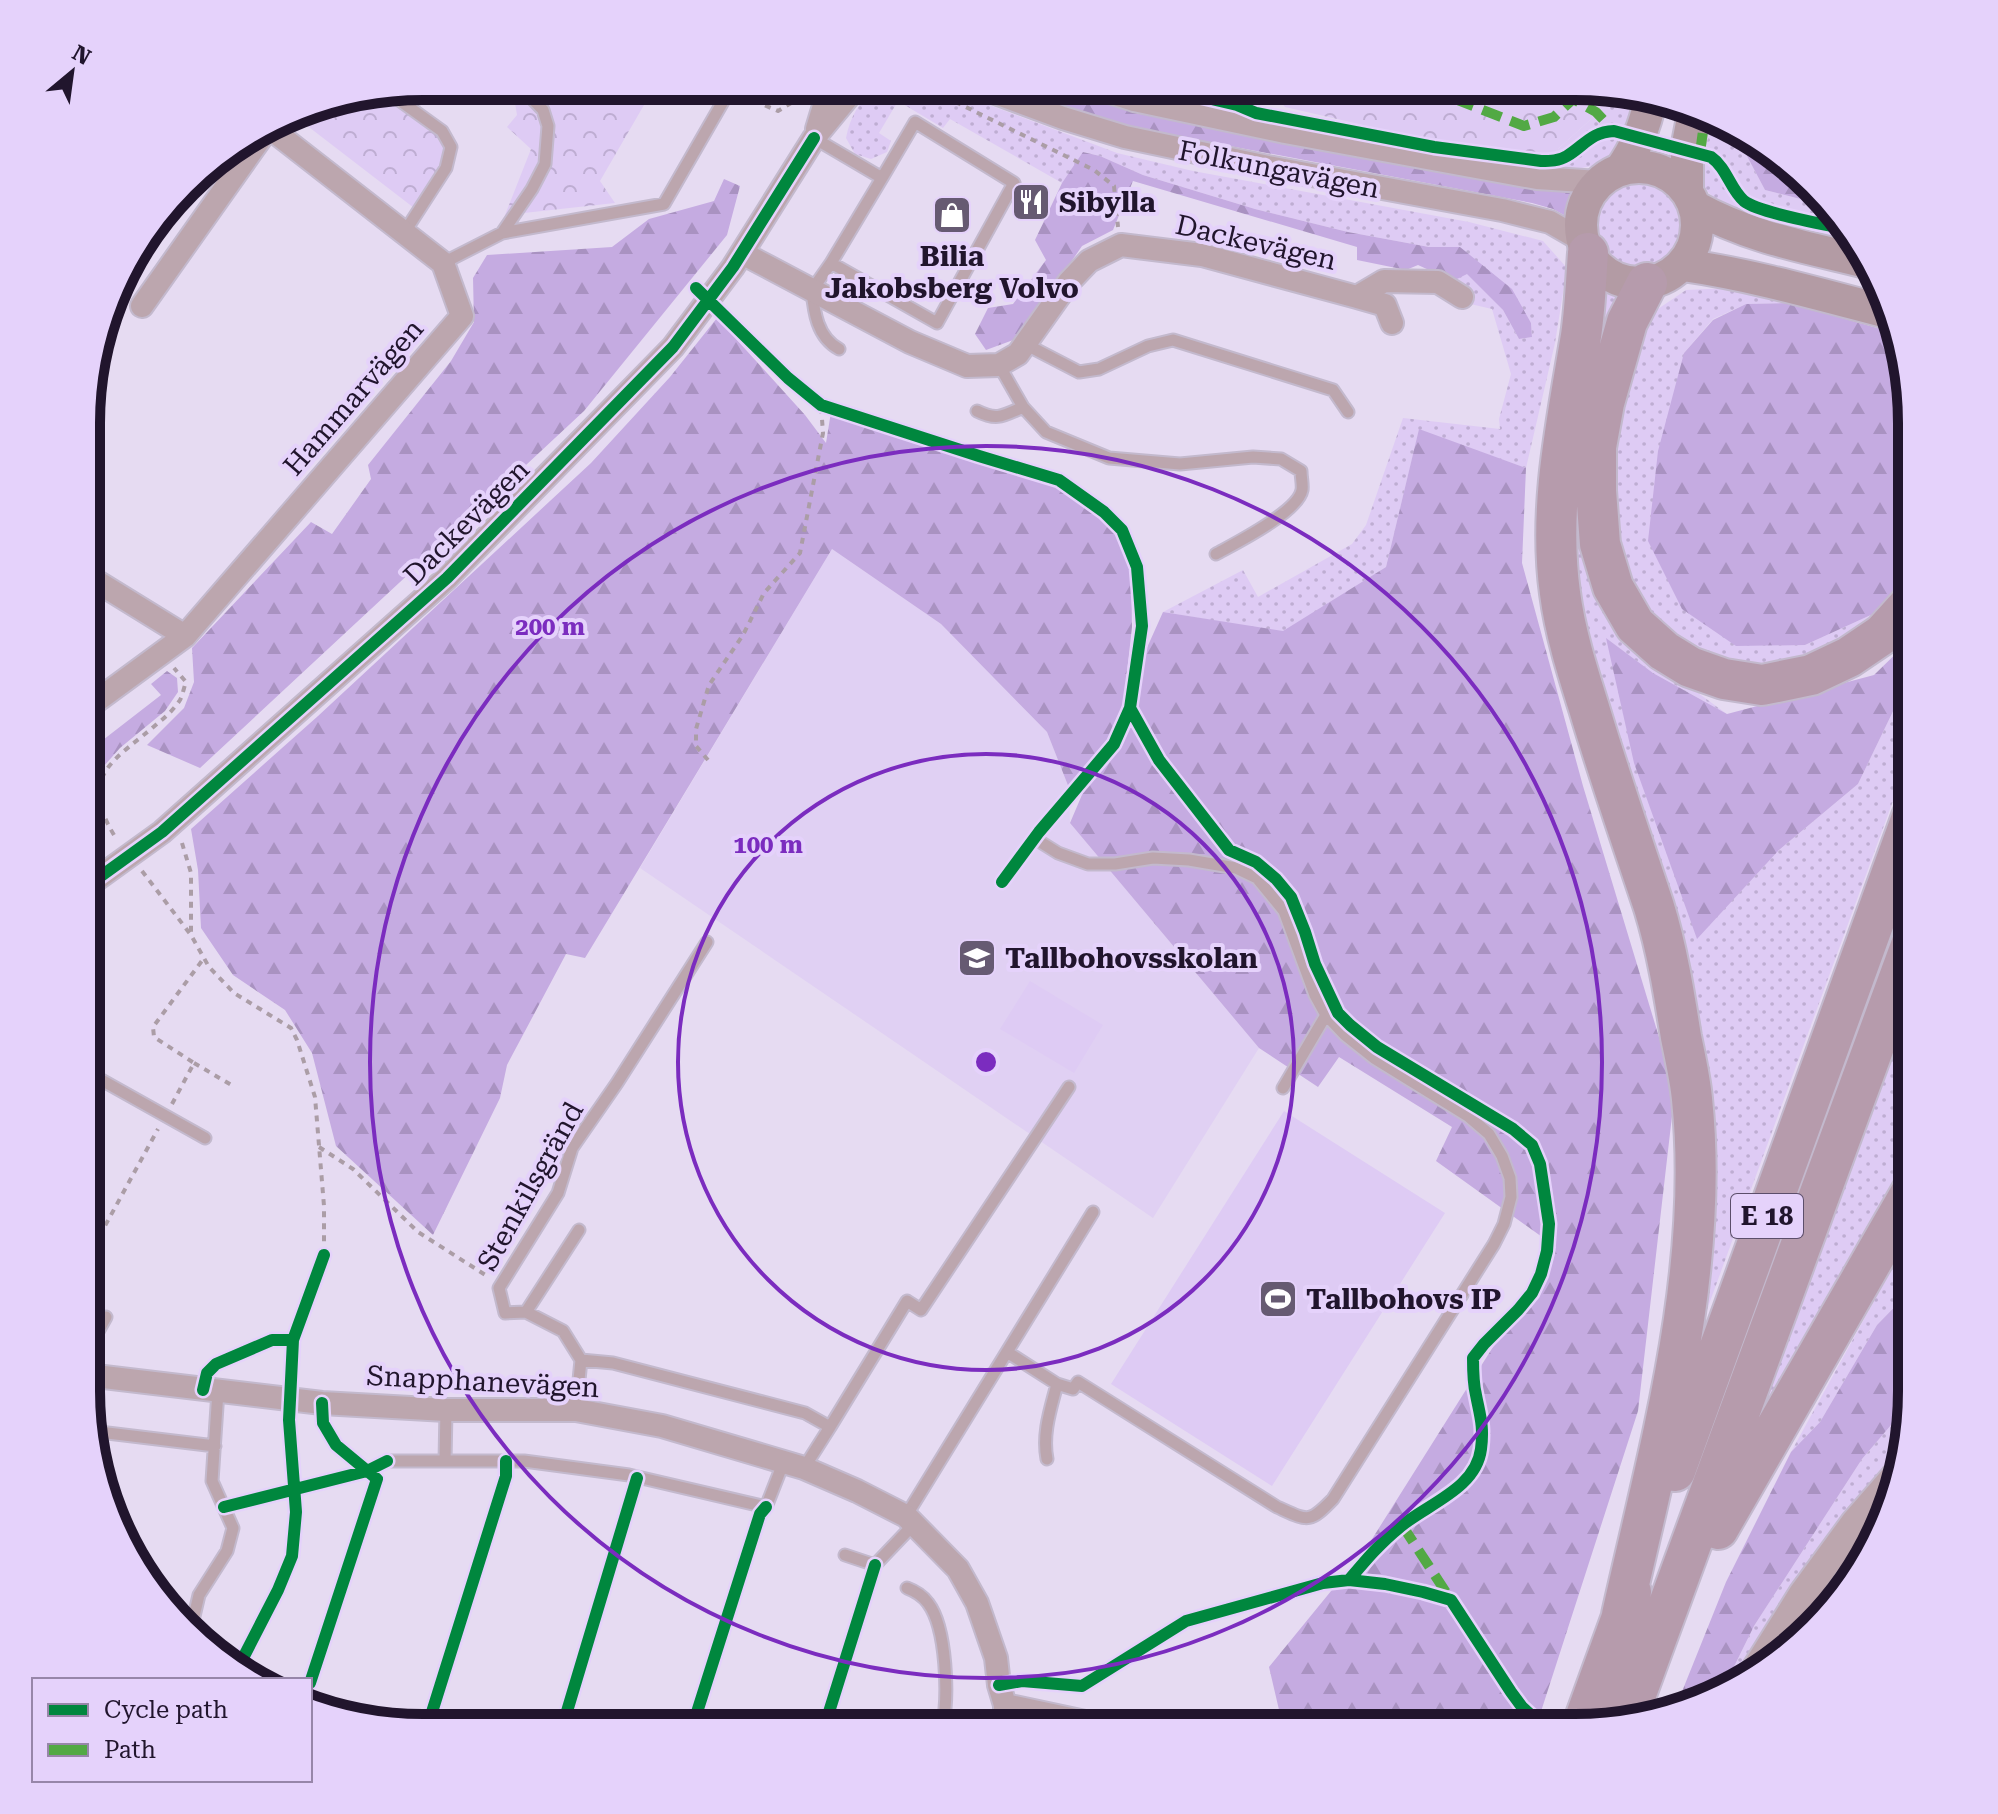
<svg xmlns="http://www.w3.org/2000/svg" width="1998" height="1814" viewBox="0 0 1998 1814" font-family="'Roboto Serif',serif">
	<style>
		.built { fill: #e0d0f3 }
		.grass { fill: url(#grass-dots) }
		.forest { fill: url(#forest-firs) }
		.park { fill: url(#park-crowns) }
		.garden { fill: #decbf4 }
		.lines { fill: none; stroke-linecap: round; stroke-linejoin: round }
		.service-casing { stroke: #c3b9cd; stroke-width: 15 }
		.minor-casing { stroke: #c3b9cd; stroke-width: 26 }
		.tertiary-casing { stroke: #c3b9cd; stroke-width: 32 }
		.secondary-casing { stroke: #c3b9cd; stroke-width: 36 }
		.motorway-casing { stroke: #c3b9cd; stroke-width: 44 }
		.path { stroke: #ab9da6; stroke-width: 4; stroke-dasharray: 6 6; stroke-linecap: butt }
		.service { stroke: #bca6ae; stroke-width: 11 }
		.minor { stroke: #bca6ae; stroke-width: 22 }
		.tertiary { stroke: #bca6ae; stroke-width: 28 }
		.secondary { stroke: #b39ba4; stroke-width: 32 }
		.motorway { stroke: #b69bac; stroke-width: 40 }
		.quiet { stroke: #52a944; stroke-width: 10; stroke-dasharray: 20 10; stroke-linecap: butt }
		.cycleway-casing { stroke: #e5d2fb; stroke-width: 17 }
		.cycleway { stroke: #00873e; stroke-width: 12 }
		.ring { fill: none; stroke: #7b2cbf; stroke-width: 4 }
		.labels { text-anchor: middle; stroke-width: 8; stroke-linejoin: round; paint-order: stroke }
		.shield { fill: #e5d2fb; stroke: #5c4e6b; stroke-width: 2 }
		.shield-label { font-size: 26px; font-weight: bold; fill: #21152d }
		.street-label { font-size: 28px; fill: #21152d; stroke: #e5d2fb }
		.poi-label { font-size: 28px; font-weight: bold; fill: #21152d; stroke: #e5d2fb; text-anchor: start }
		.rim { fill: none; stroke: #21152d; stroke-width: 10 }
		.centre { fill: #7b2cbf; stroke: #e5d2fb; stroke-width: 4 }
		.ring-label { font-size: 24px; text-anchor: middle; font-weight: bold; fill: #7b2cbf; stroke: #e5d2fb; stroke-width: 8; stroke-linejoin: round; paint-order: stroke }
	</style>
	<defs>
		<pattern id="grass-dots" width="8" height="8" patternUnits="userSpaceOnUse" patternTransform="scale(2)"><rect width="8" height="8" fill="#decbf4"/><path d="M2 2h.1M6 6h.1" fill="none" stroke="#beadd2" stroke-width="1.8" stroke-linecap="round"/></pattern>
		<pattern id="forest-firs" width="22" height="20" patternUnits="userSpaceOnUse" patternTransform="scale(2)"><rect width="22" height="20" fill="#c5abe1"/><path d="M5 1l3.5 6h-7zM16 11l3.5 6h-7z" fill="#a992c1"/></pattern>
		<pattern id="park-crowns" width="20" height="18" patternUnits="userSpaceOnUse" patternTransform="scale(2)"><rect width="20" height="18" fill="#decbf4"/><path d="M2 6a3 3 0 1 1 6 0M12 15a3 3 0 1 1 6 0" fill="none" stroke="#beadd2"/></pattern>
	</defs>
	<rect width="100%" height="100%" fill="#e6dbf2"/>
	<path class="built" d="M832,549L941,624L1047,732L1069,788L1070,823L1259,1048L1153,1218L640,868Z"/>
	<path class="grass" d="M878,86H939L1117,153L1193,171L1469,222L1543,241L1567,268L1555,343L1526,468L1419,430L1386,567L1283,632L1163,612L1243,570L1258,597L1352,544L1366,525L1403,418L1500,429L1499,419L1511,374L1492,309L1466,303L1453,281L1467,273L1503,310L1519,339L1532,337L1531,323L1460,247H1429L1348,232L1255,209L1143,175L1100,156L1084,152L1062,183L950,119L943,128L898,101L879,133L891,141L887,152L871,159L855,154L846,138C850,117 860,99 878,86Z
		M1620,93L1640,98L1620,152L1603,164L1576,169L1564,168L1549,157Z
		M1713,118L1725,121L1731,126L1765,190L1832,207L1858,248L1762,225L1721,205L1703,187L1702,161Z
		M1591 225a46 46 0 1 1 92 0a46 46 0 1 1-92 0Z
		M1600,287L1622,294L1579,507L1588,579L1622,631L1672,674L1727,714L1653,673L1607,639L1697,938L1779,850L1858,784L1911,674L1912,749L1693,1348L1712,1151L1702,1030L1665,884L1592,665L1573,576L1572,518Z
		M1729,288L1789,303L1746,304L1713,319L1684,353L1805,645L1873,614L1808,659L1744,669L1679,645L1639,605L1618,547L1612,465L1631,361L1652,313L1686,290Z
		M1912,1001V1110L1899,1131L1912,1151V1166L1779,1398L1767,1395Z
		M1912,1232V1289L1877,1325L1820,1422L1791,1452Z
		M1909,1404L1899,1457L1885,1470L1760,1637L1733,1684L1722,1691L1754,1626L1862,1459Z"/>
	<path class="forest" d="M994,86H1053L1134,110L1577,191L1571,219L1553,209L1532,203L1129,127Z
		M1731,126L1828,200L1832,207L1765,190Z
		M1083,152L1100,156L1143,175L1255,209L1348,232L1429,247H1460L1512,289L1531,323L1532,337L1519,339L1503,310L1467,274L1453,281L1418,265L1406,270L1357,260V247L1133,181L1113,230L1082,246L1019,338L986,350L975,334L988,308L1013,304L1046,260L1035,240L1062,183Z
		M724,179L740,186L727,235L584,411L200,768L147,745L184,708L194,682L192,648L311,522L332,534L371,479L368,465L451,361L474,322L473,278L487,255L612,247L649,219L714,201Z
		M1789,303L1895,333L1911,400V575L1873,614L1805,645L1736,646L1682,609L1648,541L1658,451L1684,353L1713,320L1746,304Z
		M717,318L805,415L826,443L831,412L1076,494L1115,532L1122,530L1131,559L1132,627L1124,699L1163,612L1283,631L1386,567L1419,429L1526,468L1522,563L1583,786L1675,1090L1638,1411L1536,1727H1283L1269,1667L1367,1547L1556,1247L1436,1161L1452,1127L1339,1057L1318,1087L1259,1048L1070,823L1101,750L1069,788L1047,732L941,624L832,549L585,958L566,954L507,1065L500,1098L433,1235L336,1146L312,1053L285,1010L233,975L201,928L198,870L191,829L318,716L591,463L670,377Z
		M1606,638L1653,673L1727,714L1874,675L1911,639V674L1858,784L1779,850L1697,939L1634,763Z
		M167,671L177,678L178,692L165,711L120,748L95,776L90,797L95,822L90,828V750L161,695L151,684Z
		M1912,1289V1392L1909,1404L1862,1459L1754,1626L1722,1691L1705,1702L1675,1709L1726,1582L1791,1452L1820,1422L1877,1325Z"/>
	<path class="park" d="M493,86H655L600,181L615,203L505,215L531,149L507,127L517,115L515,103Z
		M1186,86L1598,87L1620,93L1549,157L1432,141L1285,107L1281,102Z
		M388,92L442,131L451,147L418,211L301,121L315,104Z"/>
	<path class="garden" d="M1030,981L1103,1025L1074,1073L1000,1029Z
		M1284,1111L1445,1213L1272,1486L1111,1384Z"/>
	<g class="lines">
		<defs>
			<path id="service" d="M388,92L442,131L451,147L446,168L404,233
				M281,138L301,112
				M814,138L882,178L831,263L812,290C814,312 817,337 839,349
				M502,233L532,189L545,164L548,126L543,110L520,86
				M443,263L502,233L664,204L732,86
				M831,263L937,323L1014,183L915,122L882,178
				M1025,344L1079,372L1099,369L1148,346L1173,340L1333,390L1348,412
				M999,365L1023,407L1046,432L1109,458L1180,464L1253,457L1281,459L1301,471C1301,477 1303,485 1302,490C1298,512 1236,543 1216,554
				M977,411C997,421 1003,416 1023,407
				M89,1073L205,1138
				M1283,1088L1326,1015
				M526,1312L579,1230
				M87,1351L106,1317
				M1007,1352L1057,1384L1073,1389L1078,1382L1277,1507C1308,1521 1309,1524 1333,1499L1494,1244L1504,1224L1511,1197L1510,1178L1502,1156L1489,1134L1468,1116L1374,1058L1345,1035L1326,1015L1315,995L1284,911L1257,878L1236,868L1189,860L1153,858L1115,864H1088L1058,853L1034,838
				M581,1360L613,1363L805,1413L830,1427L907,1301L921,1310L1069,1087
				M576,1410L581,1360L563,1331L526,1312L505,1313L499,1288L558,1193L572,1148L617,1083L707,942
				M91,1431L215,1446
				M1047,1459C1042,1433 1051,1408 1057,1384
				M387,1461H445L446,1410
				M445,1461H524L629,1475L766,1507L784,1461
				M804,1468L830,1427
				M906,1516L1093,1212
				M845,1555L875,1565L914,1524
				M907,1588C915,1591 923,1596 928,1603C947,1628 949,1698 942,1728
				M191,1629L199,1595L227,1551L233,1528L212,1481L218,1391"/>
			<path id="minor" d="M977,86L1063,118L1125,137L1268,167L1502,210L1550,222L1583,241
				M1091,86L1134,100L1285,132L1537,178L1599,182
				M817,129L830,86
				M742,253L910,342L967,366L999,365L1018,354L1069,282L1089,261L1121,245L1202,255L1357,297L1384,281L1438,282L1462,297
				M1357,297L1385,305L1392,323
				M142,306L265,132
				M91,578L185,636
				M91,705L185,636L462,316L443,263L271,129
				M90,884L162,832L447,578L673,347L733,267L814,138L857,86
				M87,1375L322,1403L446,1410H576L662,1426L804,1468L857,1491L906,1516L958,1569L977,1603L996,1658L999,1685L1005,1705V1728
				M1005,1705L1113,1728"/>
			<path id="tertiary" d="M1755,1671L1803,1594L1855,1523L1895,1477"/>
			<path id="secondary" d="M1581 225a58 58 0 1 1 116 0a58 58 0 1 1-116 0Z
				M1621,169C1636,148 1645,126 1650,101
				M1687,190V149L1694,113
				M1695,207C1751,238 1806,247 1866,262
				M1683,265C1753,275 1822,295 1891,313"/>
			<path id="motorway" d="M1588,253C1586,281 1585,309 1581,336C1567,421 1548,507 1560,593C1565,632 1577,670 1589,708C1609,775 1632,841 1654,907C1667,949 1674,993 1681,1037C1685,1057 1690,1078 1692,1099C1710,1271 1659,1448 1622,1615
				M1647,283L1627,322L1604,403L1596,447V491L1600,544L1613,587L1635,625L1664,651L1690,667L1724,679L1762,685L1811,675L1849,657L1883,634L1911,603
				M1675,1471L1912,817
				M1718,1529L1912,1191
				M1626,1721L1912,943
				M1582,1727L1631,1592"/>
		</defs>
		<use href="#service" class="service-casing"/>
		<use href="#minor" class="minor-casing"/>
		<use href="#tertiary" class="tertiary-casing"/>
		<use href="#secondary" class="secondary-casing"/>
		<use href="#motorway" class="motorway-casing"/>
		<path class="path" d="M923,86L1094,170L1114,186L1118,227
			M743,96L778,111L796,100L803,102
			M708,760L696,746V729L709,685L743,635L764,593L800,553L823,433L821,405
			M114,835C77,774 116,760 158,723C166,717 175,708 180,700C183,694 184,687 186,682L174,668
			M182,843L191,873V933
			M142,871L191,935L209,967L234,993L291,1028L297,1040L315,1097L324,1206V1255
			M194,1063L233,1086
			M172,1104L194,1063L154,1037L153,1027L204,958
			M319,1147L353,1169L418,1232L487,1276
			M88,1257L158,1129"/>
		<use href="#service" class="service"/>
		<use href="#minor" class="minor"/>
		<use href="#tertiary" class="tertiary"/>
		<use href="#secondary" class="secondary"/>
		<use href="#motorway" class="motorway"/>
		<path class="quiet" d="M1308,87L1353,93H1400L1424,87L1524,126L1554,117L1573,99
			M1567,87L1573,99L1596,112L1614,131
			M1700,153L1705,116
			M1402,1525L1451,1600"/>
		<defs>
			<path id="cycleway" d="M1137,86L1173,90L1237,105L1256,113L1434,147L1541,161C1550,161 1559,161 1567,156C1585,145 1591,132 1614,131L1711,157C1727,168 1730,189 1744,201C1759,213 1824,224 1846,229
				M696,288L788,378L821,405L979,456L1059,480L1104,512L1122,530L1137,567L1142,626L1130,708L1114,744L1039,832L1002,882
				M1130,708L1159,760L1229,850L1256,862L1276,879L1291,897L1305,932L1315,964L1338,1013L1350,1025L1377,1047L1513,1129L1532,1145L1540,1164L1549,1224L1547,1251L1541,1274L1532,1293L1518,1310L1484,1344L1473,1358C1473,1370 1473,1383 1476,1395C1480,1416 1484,1426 1481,1449C1476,1489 1427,1504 1400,1527C1380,1543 1365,1561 1349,1580
				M90,884L162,832L447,578L673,347L733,267L814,138
				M203,1390L207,1373L216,1364L272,1340H293
				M224,1507L367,1471L387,1461
				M240,1664L278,1590L292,1556L296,1512L289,1420L293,1340L324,1255
				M310,1683L377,1479L336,1445L323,1423L322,1403
				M999,1685L1022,1681L1082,1686L1186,1621L1323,1583L1349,1580L1385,1584L1423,1592L1451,1600L1511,1692L1522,1707L1534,1718L1556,1727
				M427,1728L506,1476V1461
				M562,1728L637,1478
				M692,1728L760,1514L766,1507
				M824,1728L875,1565"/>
		</defs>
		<use href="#cycleway" class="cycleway-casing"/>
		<use href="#cycleway" class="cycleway"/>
	</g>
	<g class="ring">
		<circle cx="986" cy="1062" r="308"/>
		<circle cx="986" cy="1062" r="616"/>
	</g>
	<defs>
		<symbol id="restaurant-square" viewBox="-11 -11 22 22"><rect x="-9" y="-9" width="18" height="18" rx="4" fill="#665a72" stroke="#e5d2fb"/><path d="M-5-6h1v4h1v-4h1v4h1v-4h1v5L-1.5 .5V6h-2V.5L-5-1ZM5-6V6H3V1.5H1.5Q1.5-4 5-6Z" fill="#fff"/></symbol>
		<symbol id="shop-square" viewBox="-11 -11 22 22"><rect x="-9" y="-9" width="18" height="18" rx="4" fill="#665a72" stroke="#e5d2fb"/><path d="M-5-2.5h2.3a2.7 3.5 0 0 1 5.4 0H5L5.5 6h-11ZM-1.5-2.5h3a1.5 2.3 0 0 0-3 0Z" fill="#fff"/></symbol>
		<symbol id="school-square" viewBox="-11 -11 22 22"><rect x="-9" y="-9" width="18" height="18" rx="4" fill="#665a72" stroke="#e5d2fb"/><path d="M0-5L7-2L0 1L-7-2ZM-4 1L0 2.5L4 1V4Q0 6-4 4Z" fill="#fff"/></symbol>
		<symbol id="stadium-square" viewBox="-11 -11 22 22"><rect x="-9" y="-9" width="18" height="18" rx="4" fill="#665a72" stroke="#e5d2fb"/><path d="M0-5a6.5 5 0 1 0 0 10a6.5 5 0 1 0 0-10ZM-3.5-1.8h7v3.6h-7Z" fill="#fff"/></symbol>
	</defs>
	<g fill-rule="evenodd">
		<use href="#restaurant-square" x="1009" y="180" width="44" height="44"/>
		<use href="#shop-square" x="930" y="193" width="44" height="44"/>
		<use href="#school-square" x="955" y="936" width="44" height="44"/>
		<use href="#stadium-square" x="1256" y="1277" width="44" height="44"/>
	</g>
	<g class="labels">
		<rect class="shield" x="1731" y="1194" width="72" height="44" rx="6"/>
		<g class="shield-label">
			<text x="1767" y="1225">E 18</text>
		</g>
		<g class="street-label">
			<text transform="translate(1279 169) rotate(11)" y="10">Folkungavägen</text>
			<text transform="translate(1256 242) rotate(13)" y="10">Dackevägen</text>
			<text transform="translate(353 397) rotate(-49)" y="10">Hammarvägen</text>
			<text transform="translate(466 522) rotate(-45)" y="10">Dackevägen</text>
			<text transform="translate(530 1186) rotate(-61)" y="10">Stenkilsgränd</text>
			<text transform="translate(483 1381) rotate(3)" y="10">Snapphanevägen</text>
		</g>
		<g class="poi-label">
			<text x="1059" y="212">Sibylla</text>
			<text x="952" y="266" text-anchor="middle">Bilia<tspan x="952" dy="32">Jakobsberg Volvo</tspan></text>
			<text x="1005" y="968">Tallbohovsskolan</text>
			<text x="1306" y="1309">Tallbohovs IP</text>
		</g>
	</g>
	<path d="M0 0H1998V1814H0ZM423 100H1575A323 323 0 0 1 1898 423V1391A323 323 0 0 1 1575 1714H423A323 323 0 0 1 100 1391V423A323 323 0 0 1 423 100Z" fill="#e5d2fb" fill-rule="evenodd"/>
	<path class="rim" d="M423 100H1575A323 323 0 0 1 1898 423V1391A323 323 0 0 1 1575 1714H423A323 323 0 0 1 100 1391V423A323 323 0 0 1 423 100Z"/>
	<circle cx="986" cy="1062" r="12" class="centre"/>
	<g class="ring-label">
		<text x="550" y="635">200 m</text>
		<text x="768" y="853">100 m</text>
	</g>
	<rect x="32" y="1678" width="280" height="104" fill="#e5d2fb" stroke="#9786a9" stroke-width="2"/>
	<rect x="48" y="1704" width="40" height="12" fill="#00873e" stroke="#9786a9" stroke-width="2"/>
	<text x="104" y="1718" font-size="24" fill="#21152d">Cycle path</text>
	<rect x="48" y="1744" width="40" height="12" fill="#52a944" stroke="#9786a9" stroke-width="2"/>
	<text x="104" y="1758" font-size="24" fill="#21152d">Path</text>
	<g transform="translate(72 72) rotate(29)" stroke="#e5d2fb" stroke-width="6" paint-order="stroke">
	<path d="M0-6L14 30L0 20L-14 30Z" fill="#21152d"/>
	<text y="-12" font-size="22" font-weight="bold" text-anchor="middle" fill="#21152d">N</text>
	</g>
</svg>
